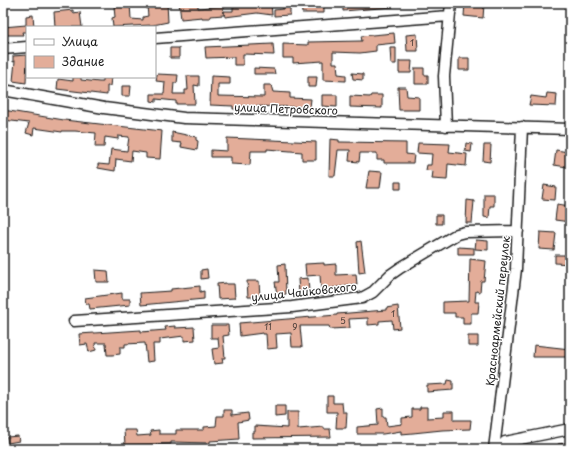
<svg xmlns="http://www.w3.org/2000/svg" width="573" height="452" viewBox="0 0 573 452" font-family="'Playpen Sans',sans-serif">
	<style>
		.building { fill: #e3ad99; stroke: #1c1c1c }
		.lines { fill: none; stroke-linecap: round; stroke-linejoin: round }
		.minor-casing { stroke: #1c1c1c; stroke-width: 13 }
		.minor { stroke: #fff; stroke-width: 10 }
		.labels { text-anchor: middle; stroke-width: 3; stroke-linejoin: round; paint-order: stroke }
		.number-label { font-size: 9px; fill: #4e403b }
		.street-label { font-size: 11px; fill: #1c1c1c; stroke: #fff }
	</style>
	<rect width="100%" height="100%" fill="#fff"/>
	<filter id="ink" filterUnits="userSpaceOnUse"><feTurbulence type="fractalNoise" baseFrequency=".025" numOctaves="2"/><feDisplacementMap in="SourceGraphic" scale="8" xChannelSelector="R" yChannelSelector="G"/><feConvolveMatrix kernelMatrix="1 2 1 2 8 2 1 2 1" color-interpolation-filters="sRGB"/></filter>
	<g filter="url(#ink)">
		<path class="building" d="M120,3H130L131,19L143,20V17L148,16L147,6L167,3L168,22L153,25L113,27L112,18L115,17L114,7L120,6Z
			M179,3H198V8L223,6L224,15L210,16V18H202V17L181,19Z
			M257,3H271L272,15L257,13L225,17L224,11H233V7L246,6L257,5Z
			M301,3H324V13H302Z
			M343,3H393V7L343,11Z
			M465,3L484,4L483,18L464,16Z
			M290,6V15L274,16V10L283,9V7Z
			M73,10V13L80,12L82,27H55L54,12Z
			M33,15L34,27H27V32H22L23,35H3V27L26,25V16Z
			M394,33L395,43L376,45V51L360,53L333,52V63H337L338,74L346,75V81L323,80V61L293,63V58H283V44L308,45V42L362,41L361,36Z
			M417,34L418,51H407L406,35Z
			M273,44L274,55L243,54V65H234V57L206,58L205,47Z
			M170,48H179V58H170Z
			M390,48H396V64H391Z
			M27,55L26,83L13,81L15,61L13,62V56Z
			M459,58H469V70H459Z
			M399,61H412L411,73H399Z
			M254,68L274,69L275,74H254Z
			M415,68H424V75H428V84H415Z
			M352,73L363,74V80L353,79Z
			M157,74L178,75L177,83H174L173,94H185V90H188L187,76H199V86L194,85L195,104H176V101L156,99V102L151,101V94H164L165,82L156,81Z
			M211,76L230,77V84H218V96L264,97V85H271L273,92L290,93V98L311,99L310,107L239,106V109H233V106L210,105Z
			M73,77H81V80L99,82H103V78H111L110,86H107V95L57,89L58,79L73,81Z
			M308,77H317L316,87H308Z
			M122,86H131L130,96H122Z
			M398,87H406L407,96L419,97V110H399Z
			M547,93L557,94L556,106L529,105L531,96L546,98Z
			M322,95H337V107L322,106Z
			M371,95H382V108L350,107V96L370,97Z
			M3,110L64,120L162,131L160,159L146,158V153L132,151L131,161L116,159L115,171L98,168V164L109,165L111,149L127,151L129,137L118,136V139L105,137L104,147H95L96,133L75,131H62V132L34,128L33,135L26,133L29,123L3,120Z
			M172,132L196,137V140L198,141L197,150L181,147L182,143L172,142Z
			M227,138L316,142V160H302V152L267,149V151H251L250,165L231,164V157H211V150L227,151Z
			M330,139L339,140V142L406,143V154L414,155L413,163H384V160H377V153H360L359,162L349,161L350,150H338L335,176H329Z
			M418,143L450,144L449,152L467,154L466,166L448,164L447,180L432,179L433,171L426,170L427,165H431L432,154L417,153Z
			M466,143L472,144L471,152L465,151Z
			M484,145H491L490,162L483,161Z
			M556,150L568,152L567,167L554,165Z
			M369,171L382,172L380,188H366Z
			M395,182H401V189H395Z
			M544,185L556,187L555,200L542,199Z
			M484,194H494V206H490L489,218L484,217Z
			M467,200L474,201L472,223H466Z
			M557,204L570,206V222L555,220Z
			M436,215H442V224H436Z
			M540,232L556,233L554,250L539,249Z
			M476,240L488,241V250L475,249Z
			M361,241L365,272L359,273L357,242Z
			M458,247L474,248V254H458Z
			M555,255H570V264L555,263Z
			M470,259L486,261L484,281H481L480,292L476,291L475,302H479L478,313H471V324H463V317H455V313H443V302L469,301Z
			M324,263V265L336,264V275L356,274L357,285L321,289L320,275L306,276L305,264Z
			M285,264L286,294L277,295L275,282H279L278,265Z
			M207,269L208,278L201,279V270Z
			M95,270L108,271L109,282H96Z
			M308,278L309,292L299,293L298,279Z
			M247,281H259L260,297H248Z
			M226,283V284H234L235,298L218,299L217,284Z
			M200,286V292L204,291V299L141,305L140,293L171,291V289Z
			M122,293V299H130V305L90,309L89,304H86L85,298Z
			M398,306L400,328L393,329L392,320L379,321V324L368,325V318L349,319L350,328L330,329L329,326H300L302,347H292L291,333L276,334L277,348L267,349L266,334H263V333L240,336L239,323L337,315V314L386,310V308Z
			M211,325H228L229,335L223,336L225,358H222L223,363L214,364L212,349L219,348L218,338H211Z
			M175,326V328L194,327L195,340L184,341V336L160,339V344H153L154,361L147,362L145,343L125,344V347H120V354L112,355H107L106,343H95L96,350L89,352L87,344L80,345L79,334L141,330V332L166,330L165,327Z
			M468,336H478V346H468Z
			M534,345L570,349V357H533Z
			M448,380L453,381V390L427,392V385L447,384Z
			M327,396H333V403H342L343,412H347L346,428H336L337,412H327Z
			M275,406H285V416L275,417Z
			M420,407H427V418L444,417V411H454V420H471L470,429L442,430L413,433L401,434V431L383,434H357V427L378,425L377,409L383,408V417H386L387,426L402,424V418L412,417V409H420Z
			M224,410H232V415L248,413L249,420L238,422L239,439L210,441V443L171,442V444L125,445L124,430H136L137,436L151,435L150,431L159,430V434H176V430H204V427L216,426L217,416H224Z
			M287,412H298V429L324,427V429H330L331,437L252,438V432H255V426L287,428Z
			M18,436L19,441L8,443L7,437Z
			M566,443L567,449H558V444Z"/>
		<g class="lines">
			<defs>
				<path id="minor" d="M155,38L449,16
					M3,49L27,47
					M3,90L104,108L184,118L570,129
					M446,126L444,76L451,3
					M74,321L292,307L362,298L373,292L390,275L400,268L457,234L465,232L518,231
					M494,449L516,269L522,127
					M499,449L505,442L570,429"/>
			</defs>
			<use href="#minor" class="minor-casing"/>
			<use href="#minor" class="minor"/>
		</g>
	</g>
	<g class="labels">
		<g class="number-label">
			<text x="412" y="46">1</text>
			<text x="393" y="317">1</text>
			<text x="343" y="324">5</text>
			<text x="268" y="330">11</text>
			<text x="295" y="330">9</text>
		</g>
		<g class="street-label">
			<text transform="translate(286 109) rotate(2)" y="4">улица Петровского</text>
			<text transform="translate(304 292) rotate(-6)" y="4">улица Чайковского</text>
			<text transform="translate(498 311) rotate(-84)" y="4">Красноармейский переулок</text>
		</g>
	</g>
	<rect width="573" height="452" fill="none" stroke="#fff" stroke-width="16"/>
	<rect x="8" y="8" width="557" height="436" fill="none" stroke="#1c1c1c" stroke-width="1.5" filter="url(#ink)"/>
	<rect x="26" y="26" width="130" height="52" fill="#ffffff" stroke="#a4a4a4"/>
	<rect x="34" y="39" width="20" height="6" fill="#ffffff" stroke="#a4a4a4"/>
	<text x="62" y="46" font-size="12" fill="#1c1c1c">Улица</text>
	<rect x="34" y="56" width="20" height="12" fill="#e3ad99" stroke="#a4a4a4"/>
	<text x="62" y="66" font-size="12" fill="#1c1c1c">Здание</text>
</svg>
